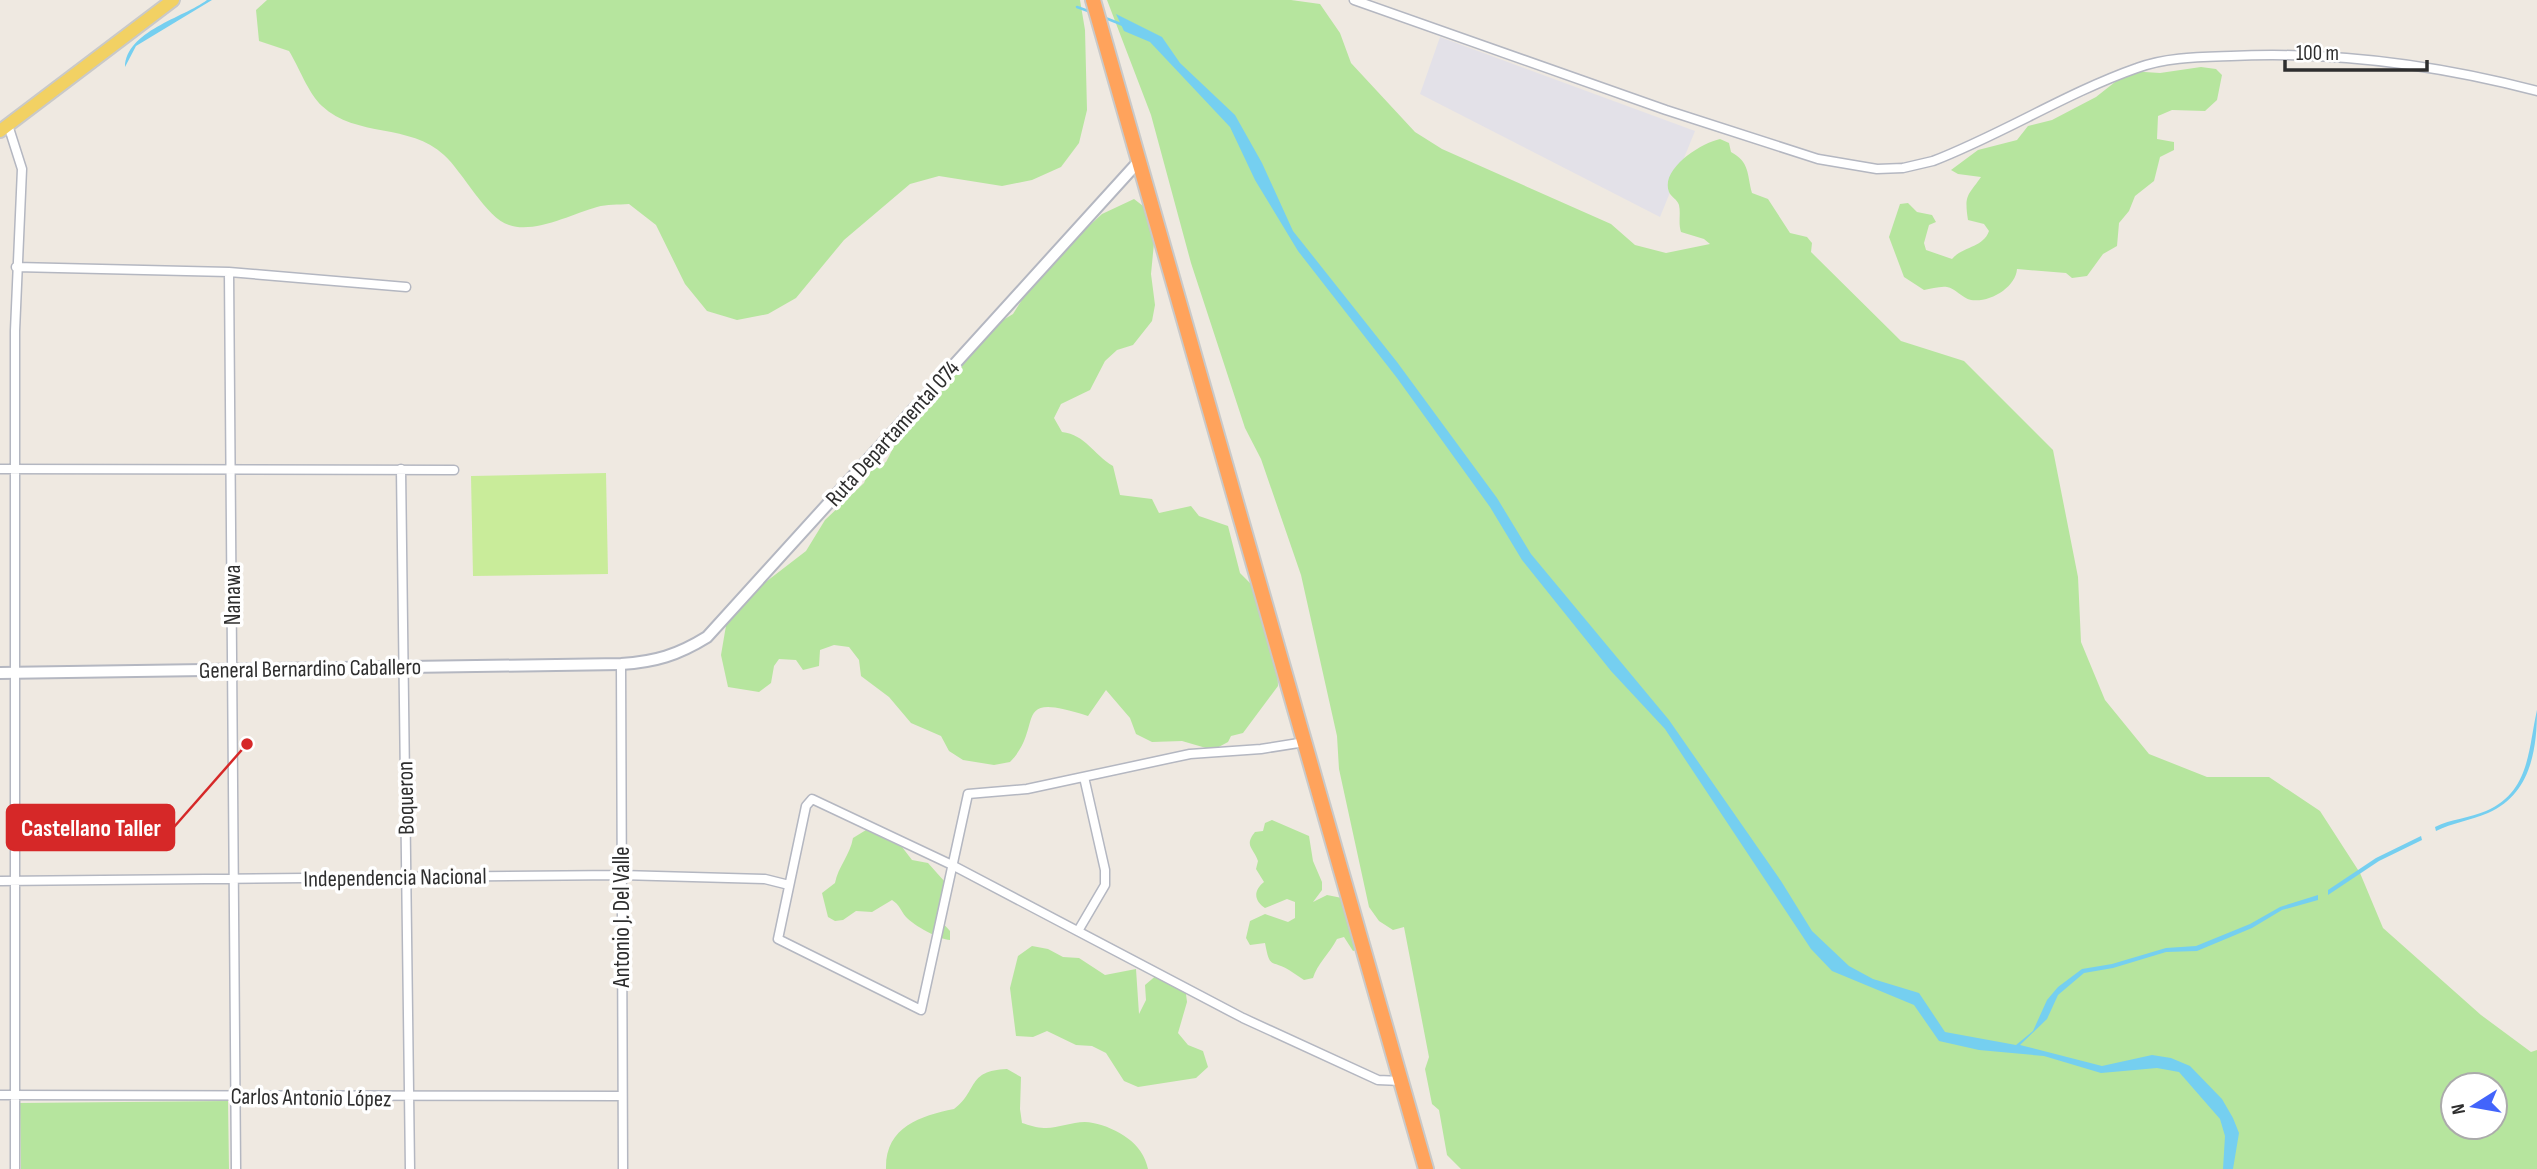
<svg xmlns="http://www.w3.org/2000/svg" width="2537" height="1169" viewBox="0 0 2537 1169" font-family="'Sofia Sans Condensed',sans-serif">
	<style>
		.industrial { fill: #e3e1e8 }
		.green { fill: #b6e59e; fill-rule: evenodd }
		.pitch { fill: #c9ec9a }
		.water { fill: #75cff0 }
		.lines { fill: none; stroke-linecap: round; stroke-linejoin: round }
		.stream { stroke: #75cff0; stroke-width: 2.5 }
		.street-casing { stroke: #b4b7c1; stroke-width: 11 }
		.secondary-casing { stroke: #b4b7c1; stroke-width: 14 }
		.primary-casing { stroke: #c9c9c9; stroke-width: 16 }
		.highway-casing { stroke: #c9c9c9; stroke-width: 18 }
		.street { stroke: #fff; stroke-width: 8 }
		.secondary { stroke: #fff; stroke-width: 10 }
		.primary { stroke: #f2d163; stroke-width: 12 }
		.highway { stroke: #ffa35c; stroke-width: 14 }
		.labels { text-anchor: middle; stroke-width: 7; stroke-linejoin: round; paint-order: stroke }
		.street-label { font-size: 23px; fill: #2e2e2e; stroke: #fff }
		.leader { fill: none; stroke: #d62828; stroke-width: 2.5 }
		.callout-dot { fill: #d62828; stroke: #fff; stroke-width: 2.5 }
		.callout { fill: #d62828; stroke: #d62828; stroke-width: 2.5 }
		.callout-label { font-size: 24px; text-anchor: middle; font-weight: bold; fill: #fff }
	</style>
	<rect width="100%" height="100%" fill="#efe9e1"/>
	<path class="industrial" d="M1440,37L1695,131L1660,217L1420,94Z"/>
	<path class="green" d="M267,0H1080L1085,30L1087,110L1079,143L1061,167L1032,180L1002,186L939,176L910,184L844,240L796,298L768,314L737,320L707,311L685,284L656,225L629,204C618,205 607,204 597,207C572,214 534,234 509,225C486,218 463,172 444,155C410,123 356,138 322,106C308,93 299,67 289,51L259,41L256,10Z
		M1107,0H1291L1320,4L1340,33L1351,63L1415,132L1442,149L1611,224L1635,245L1666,253L1710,244L1704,239L1681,232C1678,223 1681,214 1679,205C1677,199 1671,197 1669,192C1660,169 1701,143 1720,139L1729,143L1731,152C1750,162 1747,175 1752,193L1768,199L1790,233L1807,237L1812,243L1811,252L1901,341L1964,361L2053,450L2078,577L2081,642L2105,700L2149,754L2207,777H2269L2320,811L2360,873L2383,928L2481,1015L2531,1052L2537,1050V1169H1461L1447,1155L1439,1110L1432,1104L1425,1069L1429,1057L1404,927L1393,930L1379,921L1369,907L1339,769L1337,736L1301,575L1261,459L1245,428L1191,263L1151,115ZM2453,1085H2495V1127H2453Z
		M2201,67L2216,69L2222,75L2217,100L2205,111L2172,110L2158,116L2157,139L2174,142V150L2160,157L2154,181L2135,196L2129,211L2119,223L2117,246L2103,254L2087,276L2072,278L2066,273L2017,269C2016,287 1990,303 1971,300C1962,298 1955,288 1947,287C1940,286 1931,289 1924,290L1904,277L1889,237L1900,204L1908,203L1917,212L1932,215L1936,222L1929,225L1924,243L1926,250L1952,259C1963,246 1983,248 1989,231L1984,224L1968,220C1964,194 1968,196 1981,177L1958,174L1951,170L1978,150L2017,140L2028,126L2052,120L2096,97L2129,71L2160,73Z
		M1134,199L1147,209L1154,243L1151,274L1155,305L1152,321L1133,345L1117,350L1105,361L1090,390L1061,404L1054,418L1062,432C1086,435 1093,454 1113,466L1120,495L1152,499L1159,513L1191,506L1199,516L1228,526L1240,573L1251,584L1262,617L1276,636L1278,686L1243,733L1231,736L1228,742L1213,750L1182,741L1152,742L1136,734L1130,718L1106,690L1088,716C1008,690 1046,725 1010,762L994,765L963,760L949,751L941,736L911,723L889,697L861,676L859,660L849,647L834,645L820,650L819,666L803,670L796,660L779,659L774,666L771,683L759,692L728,687L721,655L729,608L740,596L767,581L806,551L825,520L864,483L868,473L886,462L905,425L933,405L948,376L998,323L1013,314L1040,271L1102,214Z
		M1272,820L1309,836L1313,861L1322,882V890L1313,902L1327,895L1342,898L1360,949L1353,951L1344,937L1337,939C1330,953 1317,964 1313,978L1304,980C1299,977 1294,973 1289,970C1271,959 1270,970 1265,943L1250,945L1246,938L1250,921L1265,914L1288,922L1295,918V902L1287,899L1265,908C1253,900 1254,890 1264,882L1256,869L1258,861C1253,847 1244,846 1255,832L1263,831L1265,823Z
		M866,830L902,847L912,860L928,863L945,882L940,920L950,931V940C940,940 913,925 906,917C900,910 900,905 892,900L872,912L856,911L843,920L835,921L828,917L822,893L835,883C838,867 850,855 853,838Z
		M1032,946L1048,949L1063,957L1079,958L1105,975L1136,969L1139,1014L1146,1000L1145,985L1158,974L1173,976L1185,986L1187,1002L1178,1033L1188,1045L1203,1051L1208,1067L1196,1078L1138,1087L1124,1081L1106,1053L1092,1046L1076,1045L1047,1031L1033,1037L1016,1036L1010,988L1018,956Z
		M1007,1069L1021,1077L1020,1109L1022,1123C1029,1125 1037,1128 1044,1128C1059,1129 1077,1119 1093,1123C1117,1128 1143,1143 1148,1169H886C885,1127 920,1116 954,1109C979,1090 966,1071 1007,1069Z
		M228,1101L229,1169H21L20,1103Z"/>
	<path class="pitch" d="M606,473L608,574L473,576L471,476Z"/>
	<path class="water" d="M207,0H212L136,46L125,67C126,31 183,18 207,0Z
		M1116,14L1162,37L1180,63L1235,115L1262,163L1293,231L1397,362L1497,498L1531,554L1669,720L1781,881L1812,931L1849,966L1873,979L1919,993L1945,1032L2016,1045L2033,1031L2047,1000L2058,987L2082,969L2112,964L2166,948L2196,946L2250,924L2280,907L2318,895V900L2282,910L2252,928L2197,951L2166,952L2113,968L2084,973L2058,995L2047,1019L2020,1045L2102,1066L2152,1055L2171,1058L2190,1066L2222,1099L2233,1118L2239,1133L2233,1169H2223L2225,1136L2220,1119L2179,1072L2157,1068L2101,1073L2044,1056L1979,1050L1939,1041L1914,1005L1832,971L1811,949L1665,729L1611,671L1522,560L1490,507L1397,378L1298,251L1255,180L1230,127L1150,42L1124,31Z
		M2537,710C2537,751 2530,795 2488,813C2471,820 2452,823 2436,831L2435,827C2451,819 2470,818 2486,811C2530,792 2528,750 2537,710Z
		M2421,836L2422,840L2379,861L2328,895V890L2376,858Z"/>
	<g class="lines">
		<path class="stream" d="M1077,7L1091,12
			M1103,17L1123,25"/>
		<defs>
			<path id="street" d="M1354,0L1666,110L1818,159L1877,169L1903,168L1933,161C2003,134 2066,93 2137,68C2166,57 2200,57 2231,56C2335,51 2437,65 2537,91
				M8,125L22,169L15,331V1169
				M16,267L229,272L406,287
				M229,272L236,1169
				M0,469L454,470
				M401,469L410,1169
				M621,664L623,1169
				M1305,742L1261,749L1190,754L1027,789L968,794L921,1010L778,939L806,806L812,799L952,865L1243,1018L1378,1080L1401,1081
				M0,881L621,875L765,879L789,885
				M1078,931L1105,885V870L1084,777
				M0,1095L622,1096"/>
			<path id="secondary" d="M0,673L621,664C655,662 678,655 707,637L1140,160"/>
			<path id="primary" d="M0,131L173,0"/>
			<path id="highway" d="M1093,0L1426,1169"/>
		</defs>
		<use href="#street" class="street-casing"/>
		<use href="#secondary" class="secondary-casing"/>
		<use href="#primary" class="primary-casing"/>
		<use href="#highway" class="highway-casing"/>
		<use href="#street" class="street"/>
		<use href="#secondary" class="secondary"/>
		<use href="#primary" class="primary"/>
		<use href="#highway" class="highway"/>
	</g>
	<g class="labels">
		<g class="street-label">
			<text transform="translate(892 433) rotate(-48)" y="8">Ruta Departamental 074</text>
			<text transform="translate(232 595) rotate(-90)" y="8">Nanawa</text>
			<text transform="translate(310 668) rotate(-1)" y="8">General Bernardino Caballero</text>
			<text transform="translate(405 798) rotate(-91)" y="8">Boqueron</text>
			<text transform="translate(395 877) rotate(-1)" y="8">Independencia Nacional</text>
			<text transform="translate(621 917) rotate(-90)" y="8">Antonio J. Del Valle</text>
			<text transform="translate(311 1097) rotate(1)" y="8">Carlos Antonio López</text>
		</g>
	</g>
	<path class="leader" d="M247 744L174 827"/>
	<circle class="callout-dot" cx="247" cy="744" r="7"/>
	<rect class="callout" x="7" y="805" width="167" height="45" rx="7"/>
	<g class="callout-label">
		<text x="91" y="836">Castellano Taller</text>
	</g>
	<g transform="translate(2474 1106) rotate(259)"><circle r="33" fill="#ffffff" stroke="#ababab" stroke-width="2"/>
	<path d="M0-5L12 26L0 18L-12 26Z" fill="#4264fb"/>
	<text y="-10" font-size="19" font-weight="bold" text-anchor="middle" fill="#2e2e2e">N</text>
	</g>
	<path d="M2285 60v10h142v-10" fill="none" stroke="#2e2e2e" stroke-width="3.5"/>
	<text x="2296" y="60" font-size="21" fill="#2e2e2e" stroke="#ffffff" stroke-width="5" paint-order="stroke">100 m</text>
</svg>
